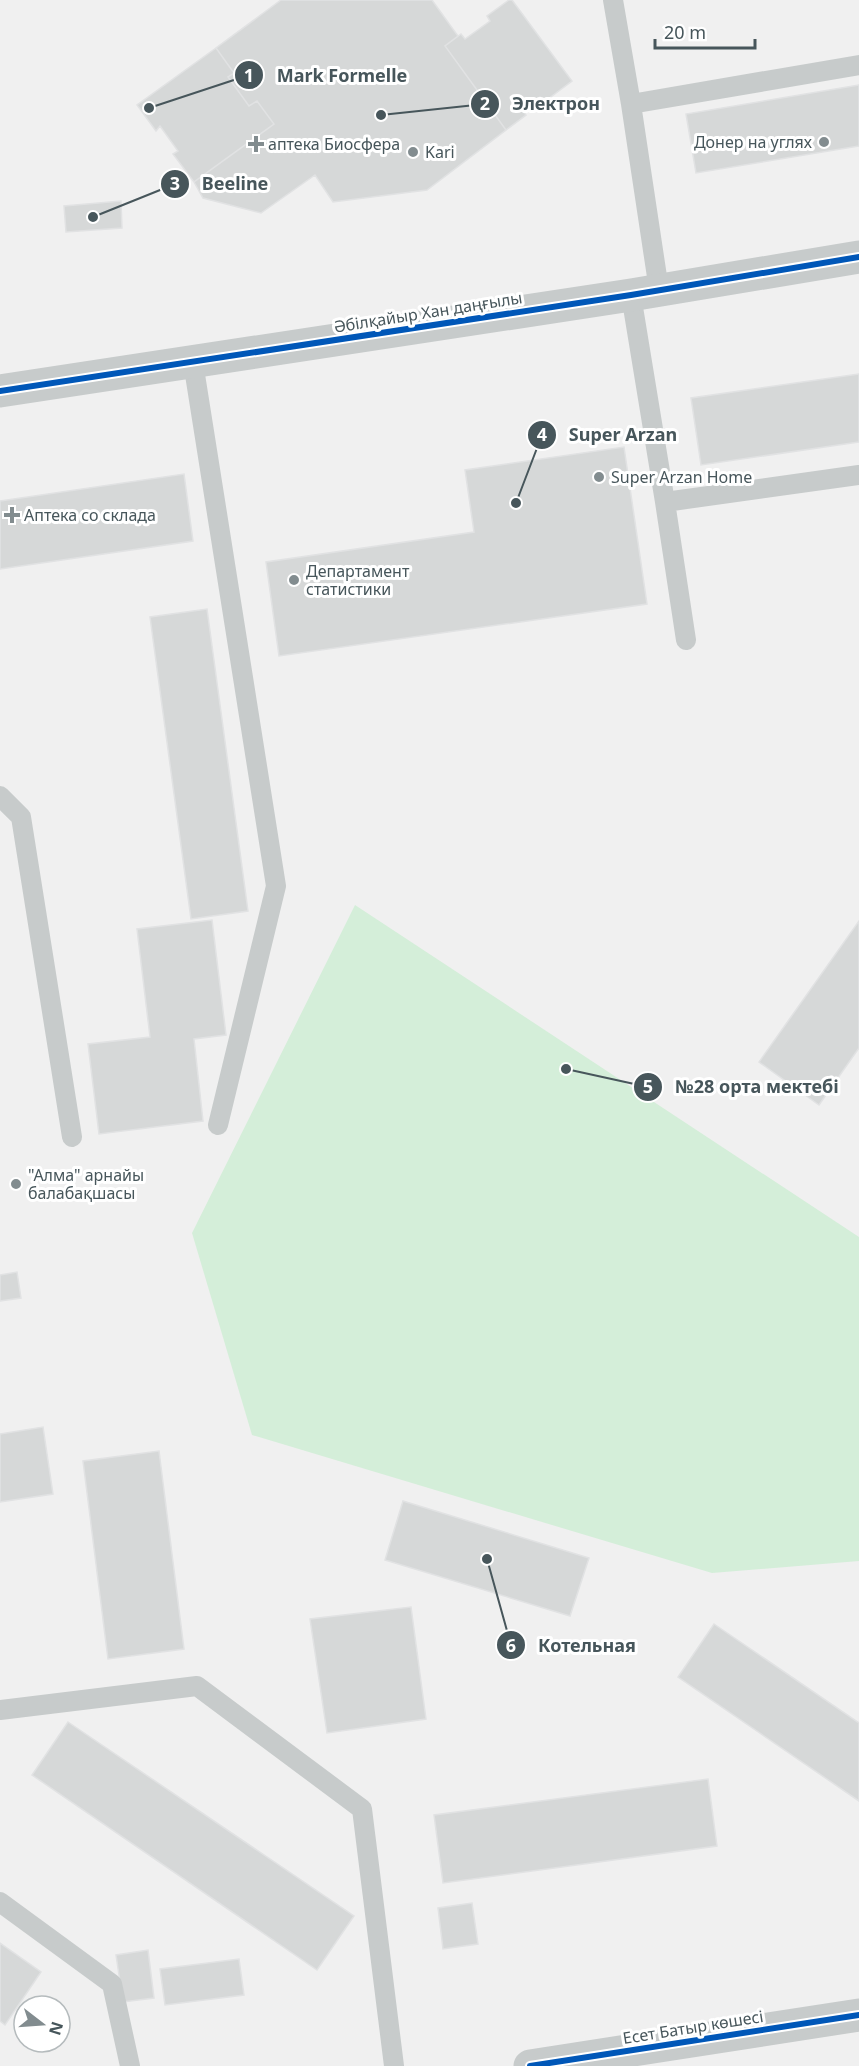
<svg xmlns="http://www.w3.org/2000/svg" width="859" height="2066" viewBox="0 0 859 2066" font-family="'Noto Sans',sans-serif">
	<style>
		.green { fill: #d4eed9 }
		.building { fill: #d6d8d8; stroke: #e1e2e3; stroke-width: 1.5 }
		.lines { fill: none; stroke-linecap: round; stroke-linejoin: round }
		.service { stroke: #c7cbcb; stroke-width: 20 }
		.tertiary { stroke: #c7cbcb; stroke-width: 33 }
		.cycleway-casing { stroke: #fff; stroke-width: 10 }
		.cycleway { stroke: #0057b8; stroke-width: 6 }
		.poi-dot { fill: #828c8f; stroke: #fff; stroke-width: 2 }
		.labels { text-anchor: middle; stroke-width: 6; stroke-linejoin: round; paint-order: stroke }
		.poi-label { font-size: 16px; fill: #47565b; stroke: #fff; text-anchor: start }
		.street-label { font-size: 16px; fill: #47565b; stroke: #fff }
		.leader { fill: none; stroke: #47565b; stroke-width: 2 }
		.callout-dot { fill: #47565b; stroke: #fff; stroke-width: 2 }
		.mark-label { font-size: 18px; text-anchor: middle; font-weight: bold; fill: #fff }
		.callout-label { font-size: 18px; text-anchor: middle; font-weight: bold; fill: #47565b; stroke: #fff; stroke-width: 6; stroke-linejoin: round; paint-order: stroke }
	</style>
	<rect width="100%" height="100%" fill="#f0f0f0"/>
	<path class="green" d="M355,905L859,1237V1561L712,1573L252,1435L192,1233Z"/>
	<path class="building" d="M281,0H432L458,36L445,46L506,130L427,190L333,202L315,175L261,213L203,198L194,182L274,124L257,101L249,106L228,77L234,73L216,48Z
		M509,0H512L572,81L544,102L540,97L522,110L526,115L506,130L445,46L461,34L465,39L490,21L487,16Z
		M216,48L234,73L228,77L249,106L257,101L274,124L194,182L173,154L178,151L160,126L156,131L137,105Z
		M859,85V146L696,173L686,114Z
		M121,201L122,228L66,232L64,206Z
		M859,374V442L701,465L691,398Z
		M624,447L647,604L279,656L266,562L474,532L465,470Z
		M184,474L193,541L0,569V501Z
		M207,609L248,911L191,919L150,617Z
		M212,920L226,1035L194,1039L203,1121L99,1134L88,1044L150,1037L137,929Z
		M859,921V1048L819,1105L759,1062Z
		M17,1272L21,1298L0,1301V1275Z
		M43,1427L53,1494L0,1502V1434Z
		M159,1451L184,1649L108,1659L83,1461Z
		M403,1501L589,1558L570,1616L385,1560Z
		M411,1607L426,1719L327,1733L310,1619Z
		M714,1624L859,1723V1801L678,1677Z
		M68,1722L354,1916L317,1970L32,1775Z
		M708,1779L717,1846L443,1883L434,1815Z
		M472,1903L478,1944L443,1949L438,1908Z
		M0,1943L41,1972L5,2025L0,2021Z
		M148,1950L154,1998L123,2002L116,1955Z
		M239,1959L244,1995L165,2005L160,1969Z"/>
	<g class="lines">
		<path class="service" d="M613,0L631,104L659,290
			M631,104L859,65
			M631,295L665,502L686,640
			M193,362L276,886L218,1125
			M665,502L859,475
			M0,796L21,817L72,1137
			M0,1710L197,1686L362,1809L394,2066
			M0,1902L112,1984L130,2066"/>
		<path class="tertiary" d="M0,391L631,295L859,257
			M530,2066L859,2015"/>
		<defs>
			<path id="cycleway" d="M0,391L631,295L859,257
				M530,2066L859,2015"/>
		</defs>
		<use href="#cycleway" class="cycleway-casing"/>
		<use href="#cycleway" class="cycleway"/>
	</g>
	<g class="poi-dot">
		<circle cx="824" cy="142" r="6"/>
		<path d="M253 135h6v6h6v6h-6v6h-6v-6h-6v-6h6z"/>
		<circle cx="413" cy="152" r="6"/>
		<circle cx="599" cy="477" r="6"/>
		<path d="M9 506h6v6h6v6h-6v6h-6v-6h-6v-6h6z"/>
		<circle cx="294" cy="580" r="6"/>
		<circle cx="16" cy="1184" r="6"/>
	</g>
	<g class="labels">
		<g class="poi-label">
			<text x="812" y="148" text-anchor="end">Донер на углях</text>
			<text x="268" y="150">аптека Биосфера</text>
			<text x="425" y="158">Kari</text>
			<text x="611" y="483">Super Arzan Home</text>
			<text x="24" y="521">Аптека со склада</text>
			<text x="306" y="577">Департамент<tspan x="306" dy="18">статистики</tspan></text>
			<text x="28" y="1181">"Алма" арнайы<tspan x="28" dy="18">балабақшасы</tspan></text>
		</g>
		<g class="street-label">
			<text transform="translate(428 312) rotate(-9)" y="6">Әбілқайыр Хан даңғылы</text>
			<text transform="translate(693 2027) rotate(-9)" y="6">Есет Батыр көшесі</text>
		</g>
	</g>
	<path class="leader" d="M149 108L249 75M381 115L485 104M93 217L175 184M516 503L542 435M566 1069L648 1087M487 1559L511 1645"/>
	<g class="callout-dot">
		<circle cx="149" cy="108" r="6"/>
		<circle cx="381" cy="115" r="6"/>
		<circle cx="93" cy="217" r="6"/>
		<circle cx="516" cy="503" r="6"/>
		<circle cx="566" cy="1069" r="6"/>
		<circle cx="487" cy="1559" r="6"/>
		<circle cx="249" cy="75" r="15"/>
		<circle cx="485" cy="104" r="15"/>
		<circle cx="175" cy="184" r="15"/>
		<circle cx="542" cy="435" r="15"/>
		<circle cx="648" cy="1087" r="15"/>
		<circle cx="511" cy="1645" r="15"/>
	</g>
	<g class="mark-label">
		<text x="249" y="82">1</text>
		<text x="485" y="110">2</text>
		<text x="175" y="190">3</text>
		<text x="542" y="441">4</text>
		<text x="648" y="1093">5</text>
		<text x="511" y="1652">6</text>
	</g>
	<g class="callout-label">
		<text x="342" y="82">Mark Formelle</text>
		<text x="556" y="110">Электрон</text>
		<text x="235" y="190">Beeline</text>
		<text x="623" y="441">Super Arzan</text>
		<text x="757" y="1093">№28 орта мектебі</text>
		<text x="587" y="1652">Котельная</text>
	</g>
	<g transform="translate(42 2024) rotate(107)"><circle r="28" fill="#ffffff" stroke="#b5bbbd" stroke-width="1.5"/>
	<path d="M0-4.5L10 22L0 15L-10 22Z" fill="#828c8f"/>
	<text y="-9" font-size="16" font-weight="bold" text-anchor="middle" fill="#47565b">N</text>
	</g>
	<path d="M655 39v9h100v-9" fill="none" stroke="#47565b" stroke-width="3"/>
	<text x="664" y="39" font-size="18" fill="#47565b" stroke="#ffffff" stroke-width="4.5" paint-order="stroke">20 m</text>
</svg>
